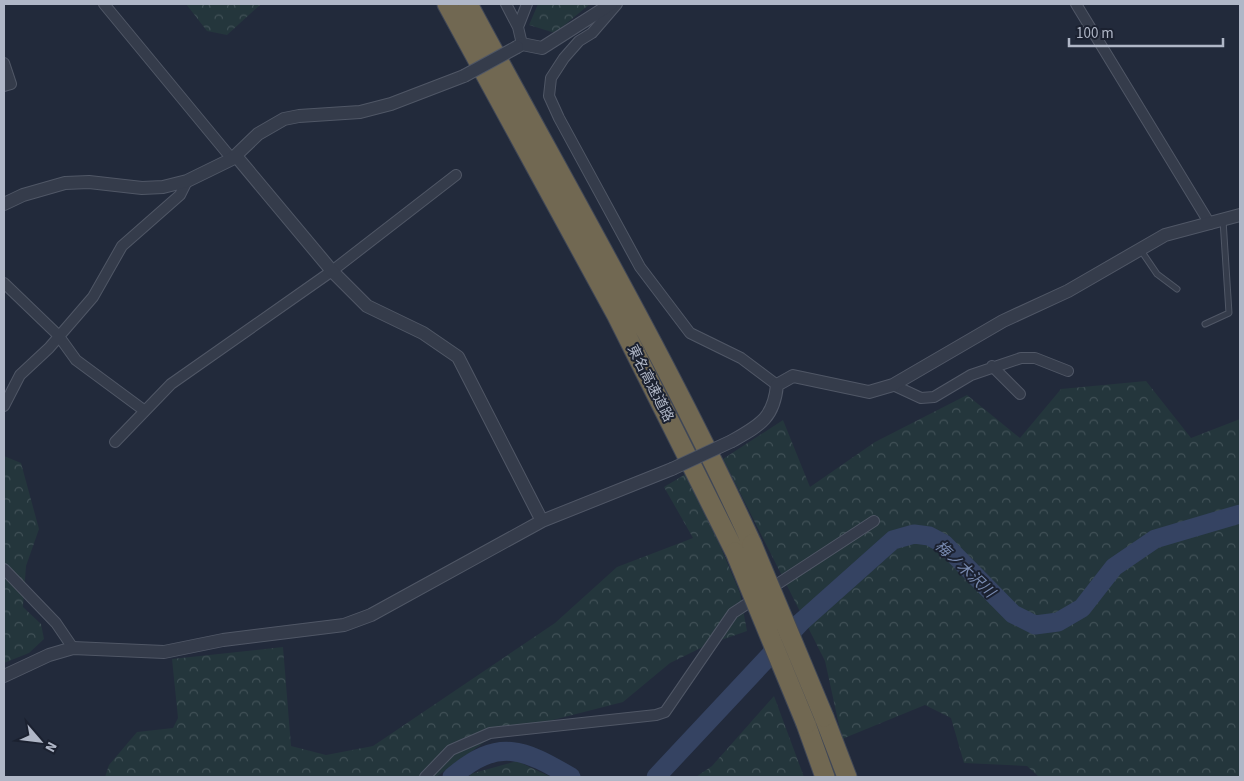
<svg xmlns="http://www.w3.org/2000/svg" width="1244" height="781" viewBox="0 0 1244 781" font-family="'Source Sans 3','Noto Sans JP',sans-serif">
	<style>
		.forest { fill: url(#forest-crowns) }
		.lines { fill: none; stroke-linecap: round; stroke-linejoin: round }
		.river { stroke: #354362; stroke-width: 19 }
		.service-casing { stroke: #505766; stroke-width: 7 }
		.minor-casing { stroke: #505766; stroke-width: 12 }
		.tertiary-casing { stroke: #505766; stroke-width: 14 }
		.motorway-casing { stroke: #404756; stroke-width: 21 }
		.service { stroke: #353c4b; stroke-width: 5 }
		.minor { stroke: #353c4b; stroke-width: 10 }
		.tertiary { stroke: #353c4b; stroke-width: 12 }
		.motorway { stroke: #716852; stroke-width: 19 }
		.tertiary-bridge-casing { stroke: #505766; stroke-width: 14; stroke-linecap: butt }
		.motorway-bridge-casing { stroke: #404756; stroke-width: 21; stroke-linecap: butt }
		.tertiary-bridge { stroke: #353c4b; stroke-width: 12 }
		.motorway-bridge { stroke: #716852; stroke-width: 19 }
		.labels { text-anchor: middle; stroke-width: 4; stroke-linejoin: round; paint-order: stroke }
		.street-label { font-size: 14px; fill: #b0b7c7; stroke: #1b2130 }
		.water-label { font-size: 15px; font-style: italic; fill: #788ab0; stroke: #1b2130 }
	</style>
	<defs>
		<pattern id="forest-crowns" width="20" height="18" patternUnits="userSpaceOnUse" patternTransform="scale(1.25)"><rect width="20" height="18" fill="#24363c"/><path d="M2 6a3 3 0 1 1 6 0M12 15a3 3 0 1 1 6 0" fill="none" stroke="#415157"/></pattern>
	</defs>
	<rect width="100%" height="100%" fill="#222a3b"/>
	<path class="forest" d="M186,4H261L227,35L207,31Z
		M538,4H590L555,33L529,25Z
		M1146,381L1191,438L1240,419V777H1039L1027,766L964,763L951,718L925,705L842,739L825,661L723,459L783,420L810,487L875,442L967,395L1020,438L1061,389Z
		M4,456L21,463L39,529L26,566L23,607L41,624L44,639L29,653L4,663Z
		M689,472L740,593L747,631L707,645L670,663L623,702L494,735L436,777H105L109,765L137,732L173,728L178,718L172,659L283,647L291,746L326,755L373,746L555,623L617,567L693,538L664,487Z
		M774,696L804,777H696L712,766Z
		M517,761L551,777H470V774Z"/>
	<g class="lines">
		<path class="river" d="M452,777C498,737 524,749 571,777
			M656,777L801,622L893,540L914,534L929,536L944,544L1013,614L1035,625L1058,622L1082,608L1114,567L1155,539L1240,514"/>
		<defs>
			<path id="service" d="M1140,249L1157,274L1177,289
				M1205,324L1229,313L1223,220"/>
			<path id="minor" d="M104,4L232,159
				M506,4L518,27L522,44
				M617,4L592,33L579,41L564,58L551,78L549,96L559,118L640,267L690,333L741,358L777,385
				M1076,4L1210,224
				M518,27L527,4
				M4,63L11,84L4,86
				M4,283L58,335L76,360L145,411
				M992,366L1020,394
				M893,385L921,398L934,397L971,375L1021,358H1035L1068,371
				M4,406L20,375L49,348L93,297L122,246L180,195L187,181
				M115,442L171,384L332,271L456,175
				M4,569L56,623L73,648
				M425,777L451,750L490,733L656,715L665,712L733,613L874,521"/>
			<path id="tertiary" d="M517,47L522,44L542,48L611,4
				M236,156L332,271L367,306L423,333L458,357L542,521
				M4,204L23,195L65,183L89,182L142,188L163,187L187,181L232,159L258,134L284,119L299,116L360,112L391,104L464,76
				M732,441C760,425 774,418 777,385L793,376L869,392L893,385L1003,321L1068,291L1165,235L1240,215
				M4,676L49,655L73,648L164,652L223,640L344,625L371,615L542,521L672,469"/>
			<path id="motorway" d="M447,4L617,316L735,552
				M468,4C564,183 667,359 752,544
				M824,717L847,777
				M806,724L825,777"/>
		</defs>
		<use href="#service" class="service-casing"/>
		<use href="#minor" class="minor-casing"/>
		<use href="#tertiary" class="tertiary-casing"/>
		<use href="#motorway" class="motorway-casing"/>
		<use href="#service" class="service"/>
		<use href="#minor" class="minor"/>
		<use href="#tertiary" class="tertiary"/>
		<use href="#motorway" class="motorway"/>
		<defs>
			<path id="tertiary-bridge" d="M464,76L517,47
				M672,469L732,441"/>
			<path id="motorway-bridge" d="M752,544L824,717
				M735,552L806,724"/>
		</defs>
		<use href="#tertiary-bridge" class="tertiary-bridge-casing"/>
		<use href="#motorway-bridge" class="motorway-bridge-casing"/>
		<use href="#tertiary-bridge" class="tertiary-bridge"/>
		<use href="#motorway-bridge" class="motorway-bridge"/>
	</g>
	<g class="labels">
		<g class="street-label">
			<text transform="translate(651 383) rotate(63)" y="5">東名高速道路</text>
		</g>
		<g class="water-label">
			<text transform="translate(965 569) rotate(43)" y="5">梅ノ木沢川</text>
		</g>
	</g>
	<rect width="1244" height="781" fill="none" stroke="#b0b7c7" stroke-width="10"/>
	<g transform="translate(40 741) rotate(118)" stroke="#1b2130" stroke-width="4" paint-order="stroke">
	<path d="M0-4L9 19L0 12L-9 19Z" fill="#b0b7c7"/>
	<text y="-8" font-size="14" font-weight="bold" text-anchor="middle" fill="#b0b7c7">N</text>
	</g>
	<path d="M1069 38v8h154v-8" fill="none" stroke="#b0b7c7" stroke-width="2.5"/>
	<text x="1076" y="38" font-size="15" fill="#b0b7c7" stroke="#1b2130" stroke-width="4" paint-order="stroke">100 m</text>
</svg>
